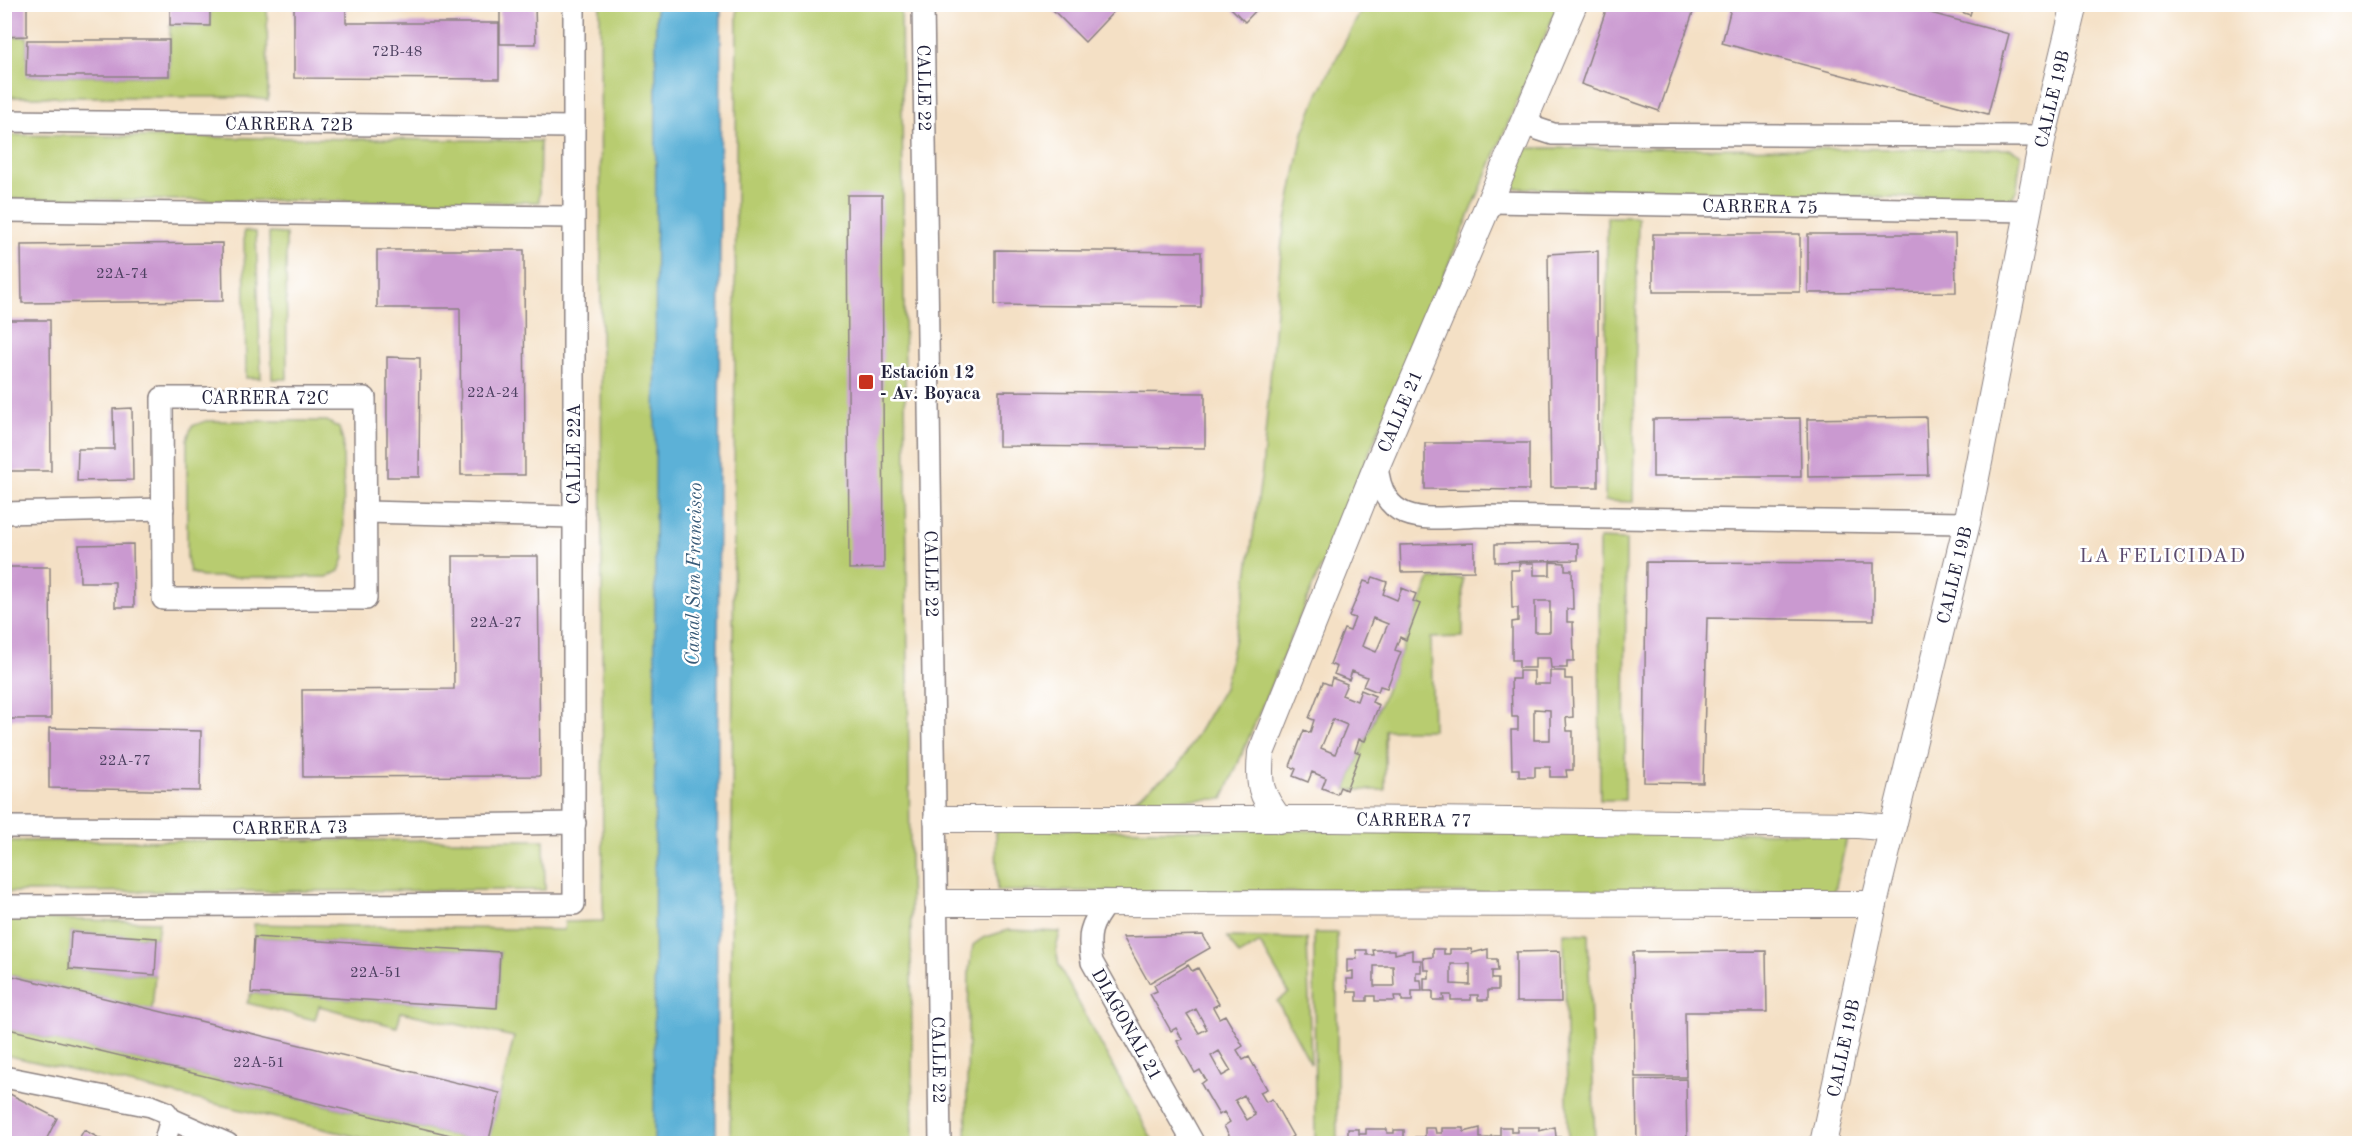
<svg xmlns="http://www.w3.org/2000/svg" width="2364" height="1148" viewBox="0 0 2364 1148" font-family="'Old Standard TT',serif">
	<style>
		.green { fill: #b8cc70; stroke: #6d7756; stroke-width: 1.5 }
		.water { fill: #5bb1d7; stroke: #3e6a89; stroke-width: 1.5 }
		.building { fill: #ca99d0; fill-rule: evenodd }
		.lines { fill: none; stroke-linecap: round; stroke-linejoin: round }
		.minor-casing { stroke: #8b8180; stroke-width: 24 }
		.tertiary-casing { stroke: #8b8180; stroke-width: 28 }
		.minor { stroke: #fff; stroke-width: 21 }
		.tertiary { stroke: #fff; stroke-width: 26 }
		.poi-dot { fill: #c8321e; stroke: #fff; stroke-width: 2 }
		.labels { text-anchor: middle; stroke-width: 5; stroke-linejoin: round; paint-order: stroke }
		.number-label { font-size: 15px; fill: #4c4060 }
		.street-label { font-size: 18px; fill: #22223b; stroke: #fff }
		.poi-label { font-size: 18px; font-weight: bold; fill: #22223b; stroke: #fff; text-anchor: start }
		.neighbourhood-label { font-size: 20px; letter-spacing: 1.5px; fill: #5d4c6f; stroke: #fff }
		.water-label { font-size: 20px; font-style: italic; fill: #395b79; stroke: #fff }
	</style>
	<rect width="100%" height="100%" fill="#fff"/>
	<filter id="ink" filterUnits="userSpaceOnUse"><feTurbulence type="fractalNoise" baseFrequency=".0167" numOctaves="2"/><feDisplacementMap in="SourceGraphic" scale="12" xChannelSelector="R" yChannelSelector="G"/><feConvolveMatrix kernelMatrix="1 2 1 2 8 2 1 2 1" color-interpolation-filters="sRGB"/></filter>
	<filter id="wash" filterUnits="userSpaceOnUse"><feTurbulence type="fractalNoise" baseFrequency=".008" numOctaves="4" result="noise"/><feDisplacementMap in="SourceGraphic" scale="24" xChannelSelector="R" yChannelSelector="G"/><feGaussianBlur stdDeviation="1.35" result="paint"/><feColorMatrix in="noise" values="0 0 0 0 0 0 0 0 0 0 0 0 0 0 0 0 0 1.4 0 .05"/><feComposite in="paint" operator="in"/></filter>
	<g filter="url(#wash)">
		<rect width="100%" height="100%" fill="#f4e0c5"/>
		<path class="green" d="M210,5H267L268,100L246,97H5L4,37L27,36V76H169L170,25L210,26Z
			M600,5H656V1137L654,1143H488L514,1037L401,1012L397,1027L319,1006L315,1020L247,1003L251,993L497,1008L500,952L254,937V924L564,930L565,922L603,921Z
			M737,5H901L913,1143L730,1144Z
			M1364,5H1558L1223,799L1134,800L1178,767L1224,688L1245,591L1262,471L1282,241L1303,133L1318,94Z
			M5,135L540,141L539,202L5,199Z
			M1533,148L2011,149L2021,154L2017,189L2012,198L2003,200L1514,188C1510,177 1517,159 1524,149Z
			M1607,217H1638L1633,502L1605,501Z
			M244,231L256,232L261,378H246Z
			M269,233L286,234L287,379H272Z
			M206,421H327L339,428L343,442L344,558L339,571L327,577H202L190,572L187,558V439L192,426Z
			M1599,539L1626,540L1625,800H1600Z
			M1463,578V637L1431,638L1433,730H1385V790H1346L1430,579Z
			M996,829L1848,833L1834,895L997,891Z
			M544,840L545,890L5,892V841Z
			M5,918L159,922L157,938L71,932L69,969L155,975L152,1010L5,974Z
			M1008,930L1060,932L1056,949L1059,966L1154,1143H966L969,970L973,945L983,938Z
			M1314,933H1337V1143H1315Z
			M1564,933L1588,934L1595,1143H1568Z
			M1227,937L1307,939L1311,1064L1277,1001L1289,993L1260,943L1239,955Z
			M4,1028L483,1143H384L5,1055Z"/>
		<path class="water" d="M656,5H721L716,1143H654Z"/>
		<g id="blocks">
			<path class="building" d="M4,4H27V36L4,37Z
				M170,4H210V26L170,25Z
				M294,4H346V23H499V79L294,78Z
				M500,4H535L536,44H500Z
				M1047,4H1121L1085,42Z
				M1227,4H1262L1245,22Z
				M1608,4H1696L1659,111L1581,84Z
				M1732,4H1897L2009,34L1988,114L1722,43Z
				M1938,4H1973L1970,15Z
				M27,40H169V76H26Z
				M847,195H882L884,568L849,569Z
				M1653,234H1800V292H1653Z
				M1808,234H1955L1956,292L1808,293Z
				M222,243L223,301L22,303L21,245Z
				M377,250H524L525,475H461L460,308H377Z
				M995,250L1201,252V307L995,305Z
				M1598,251V487H1551L1548,254Z
				M4,320H50L51,471H4Z
				M387,357L420,358L419,477H387Z
				M999,391L1205,393V448L999,446Z
				M132,408L133,480L77,481L78,449H114L113,409Z
				M1926,417L1928,475L1808,477L1807,419Z
				M1800,418L1801,477H1653V419Z
				M1425,443H1529V490L1425,489Z
				M1474,543V571L1401,572L1400,545Z
				M1578,543V560L1495,562V544Z
				M133,544L134,607H115V582H80L79,545Z
				M453,556H538L540,776L303,777L302,690L454,689Z
				M1550,562L1565,563V570H1572L1573,609H1567V622H1573L1574,661H1567V668H1551L1550,658H1535V668H1519V660H1512V622L1518,621V608H1512L1511,570H1519V563H1534V575H1550ZM1535,601H1550V632H1535Z
				M1646,562L1874,563V620L1707,618L1703,783L1644,782Z
				M4,567H50L51,719H4Z
				M1373,577L1387,582L1383,594L1397,600L1402,588L1416,594L1413,601L1420,604L1406,640L1400,637L1395,650L1401,652L1387,688L1380,686L1378,692L1363,686L1367,677L1352,671L1349,680L1334,674L1337,667L1330,664L1344,629L1350,631L1355,618L1349,616L1364,581L1370,583ZM1373,618L1388,624L1376,652L1362,646Z
				M1519,671H1534V684H1550V671H1565V679H1572L1573,717L1566,718L1567,731H1573V770H1566L1567,777H1550V767H1535V777H1519V769H1512L1511,730H1518V717H1512L1511,679H1519ZM1534,709L1550,710V740H1534Z
				M1332,678L1347,684L1342,695L1357,701L1361,690L1375,696L1372,702L1379,705L1365,741L1359,739L1355,751L1360,753L1346,790L1340,787L1337,794L1322,788L1326,778L1312,772L1308,782L1293,776L1296,769L1290,766L1304,730L1310,733L1314,720L1309,718L1323,682L1330,685ZM1333,719L1347,725L1335,754L1321,748Z
				M49,728L201,731L200,791L49,788Z
				M71,932L157,938L155,975L69,969Z
				M1203,935L1210,948L1149,983L1123,937Z
				M254,937L500,952L497,1008L251,993Z
				M1433,949H1444V954H1450V949H1471L1472,953L1488,949V959H1497L1498,971H1492V979H1498V990H1488V1000H1478V995H1471V1000H1451V995H1443L1444,1000H1433V991H1424V978H1429V970H1424L1423,958L1433,957ZM1451,964H1470V985L1451,984Z
				M1356,950H1367V955H1374L1373,950H1395V954L1412,950V960H1421V972H1416V980H1421L1422,991H1412V1001H1402V996H1394L1395,1001H1375V996H1367V1001H1357V992H1348L1347,979H1353V971L1347,972V959H1357ZM1374,966H1393L1394,986H1374Z
				M1560,951L1561,1002H1516V952Z
				M1766,951L1767,1012H1685L1686,1077H1635L1633,952Z
				M1188,965L1192,971L1198,968L1219,1004L1213,1007L1219,1018L1225,1015L1243,1046L1237,1050L1243,1060L1249,1057L1267,1089L1260,1092L1266,1102L1272,1099L1293,1136L1287,1140L1289,1144H1234L1224,1126L1230,1122L1224,1112L1219,1115L1201,1084L1206,1080L1200,1070L1195,1073L1177,1041L1182,1039L1176,1028L1171,1031L1150,994L1157,991L1154,985ZM1196,1009L1207,1029L1199,1033L1187,1014ZM1219,1051L1231,1071L1222,1076L1211,1056ZM1244,1095L1255,1115L1247,1120L1235,1100Z
				M4,974L500,1093L488,1144L4,1028Z
				M1686,1079L1687,1144H1637L1636,1080Z
				M6,1092L57,1118L44,1144H4Z
				M1500,1127H1511V1132H1517V1127H1539V1131L1555,1127L1556,1137H1565V1144H1491V1136H1500Z
				M1425,1128H1435L1436,1133H1442V1128H1464V1132L1480,1128V1138H1489V1144H1415V1137H1425Z
				M1348,1129H1359V1134H1366V1129H1387V1133H1394V1130H1404V1140L1413,1139V1144H1339V1138H1348Z
				M84,1130L110,1144H76Z"/>
		</g>
	</g>
	<g filter="url(#ink)">
		<use href="#blocks" fill-opacity="0" stroke="#8b8180" stroke-width="1.5"/>
		<g class="lines">
			<defs>
				<g id="minor">
					<path id="s1" d="M923,4L940,1144"/>
					<path d="M1526,113L1535,128L1553,134L2043,136"/>
					<path id="s2" d="M4,121L574,127"/>
					<path id="s3" d="M1492,202L2030,211"/>
					<path d="M4,211L573,217"/>
					<path d="M162,398H365L366,599H163Z"/>
					<path d="M1377,465C1383,532 1434,517 1484,516L1967,523"/>
					<path d="M366,512L574,517"/>
					<path d="M4,513L163,509"/>
					<path id="s4" d="M4,827L266,828L575,823"/>
					<path id="s5" d="M1107,903C1090,924 1087,935 1092,962L1194,1144"/>
					<path d="M4,906L574,904V4"/>
					<path d="M4,1077L151,1106L166,1112L171,1119L164,1144"/>
					<path d="M171,1119L228,1144"/>
				</g>
				<g id="tertiary">
					<path id="s6" d="M937,819H1330L1858,825L1892,828"/>
					<path id="s7" d="M1280,820C1260,795 1258,784 1261,753L1377,465L1574,4"/>
					<path d="M938,903L1874,904"/>
					<path id="s8" d="M1823,1144L1874,904L1967,523L2043,136L2075,4"/>
				</g>
			</defs>
			<use href="#minor" class="minor-casing"/>
			<use href="#tertiary" class="tertiary-casing"/>
			<use href="#minor" class="minor"/>
			<use href="#tertiary" class="tertiary"/>
		</g>
	</g>
	<rect class="poi-dot" x="858" y="374" width="16" height="16" rx="3"/>
	<g class="labels">
		<g class="number-label">
			<text x="397" y="56">72B-48</text>
			<text x="122" y="278">22A-74</text>
			<text x="493" y="397">22A-24</text>
			<text x="496" y="627">22A-27</text>
			<text x="125" y="765">22A-77</text>
			<text x="376" y="977">22A-51</text>
			<text x="259" y="1067">22A-51</text>
		</g>
		<g class="street-label">
			<text dy="6" stroke="none"><textPath href="#s1" startOffset="84">CALLE 22</textPath></text>
			<text dy="6" stroke="none"><textPath href="#s8" startOffset="1070">CALLE 19B</textPath></text>
			<text dy="6" stroke="none"><textPath href="#s2" startOffset="285">CARRERA 72B</textPath></text>
			<text dy="6" stroke="none"><textPath href="#s3" startOffset="268">CARRERA 75</textPath></text>
			<text x="265" y="404">CARRERA 72C</text>
			<text dy="6" stroke="none"><textPath href="#s7" startOffset="441">CALLE 21</textPath></text>
			<text transform="translate(574 454) rotate(-90)" y="6">CALLE 22A</text>
			<text dy="6" stroke="none"><textPath href="#s1" startOffset="570">CALLE 22</textPath></text>
			<text dy="6" stroke="none"><textPath href="#s8" startOffset="584">CALLE 19B</textPath></text>
			<text dy="6" stroke="none"><textPath href="#s6" startOffset="477">CARRERA 77</textPath></text>
			<text dy="6" stroke="none"><textPath href="#s4" startOffset="286">CARRERA 73</textPath></text>
			<text dy="6" stroke="none"><textPath href="#s5" startOffset="135">DIAGONAL 21</textPath></text>
			<text dy="6" stroke="none"><textPath href="#s8" startOffset="98">CALLE 19B</textPath></text>
			<text dy="6" stroke="none"><textPath href="#s1" startOffset="1056">CALLE 22</textPath></text>
		</g>
		<g class="poi-label">
			<text x="880" y="378">Estación 12<tspan x="880" dy="21">- Av. Boyaca</tspan></text>
		</g>
		<g class="neighbourhood-label">
			<text x="2163" y="562">LA FELICIDAD</text>
		</g>
		<g class="water-label">
			<text transform="translate(693 574) rotate(-89)" y="7">Canal San Francisco</text>
		</g>
	</g>
	<rect width="2364" height="1148" fill="none" stroke="#fff" stroke-width="24"/>
</svg>
